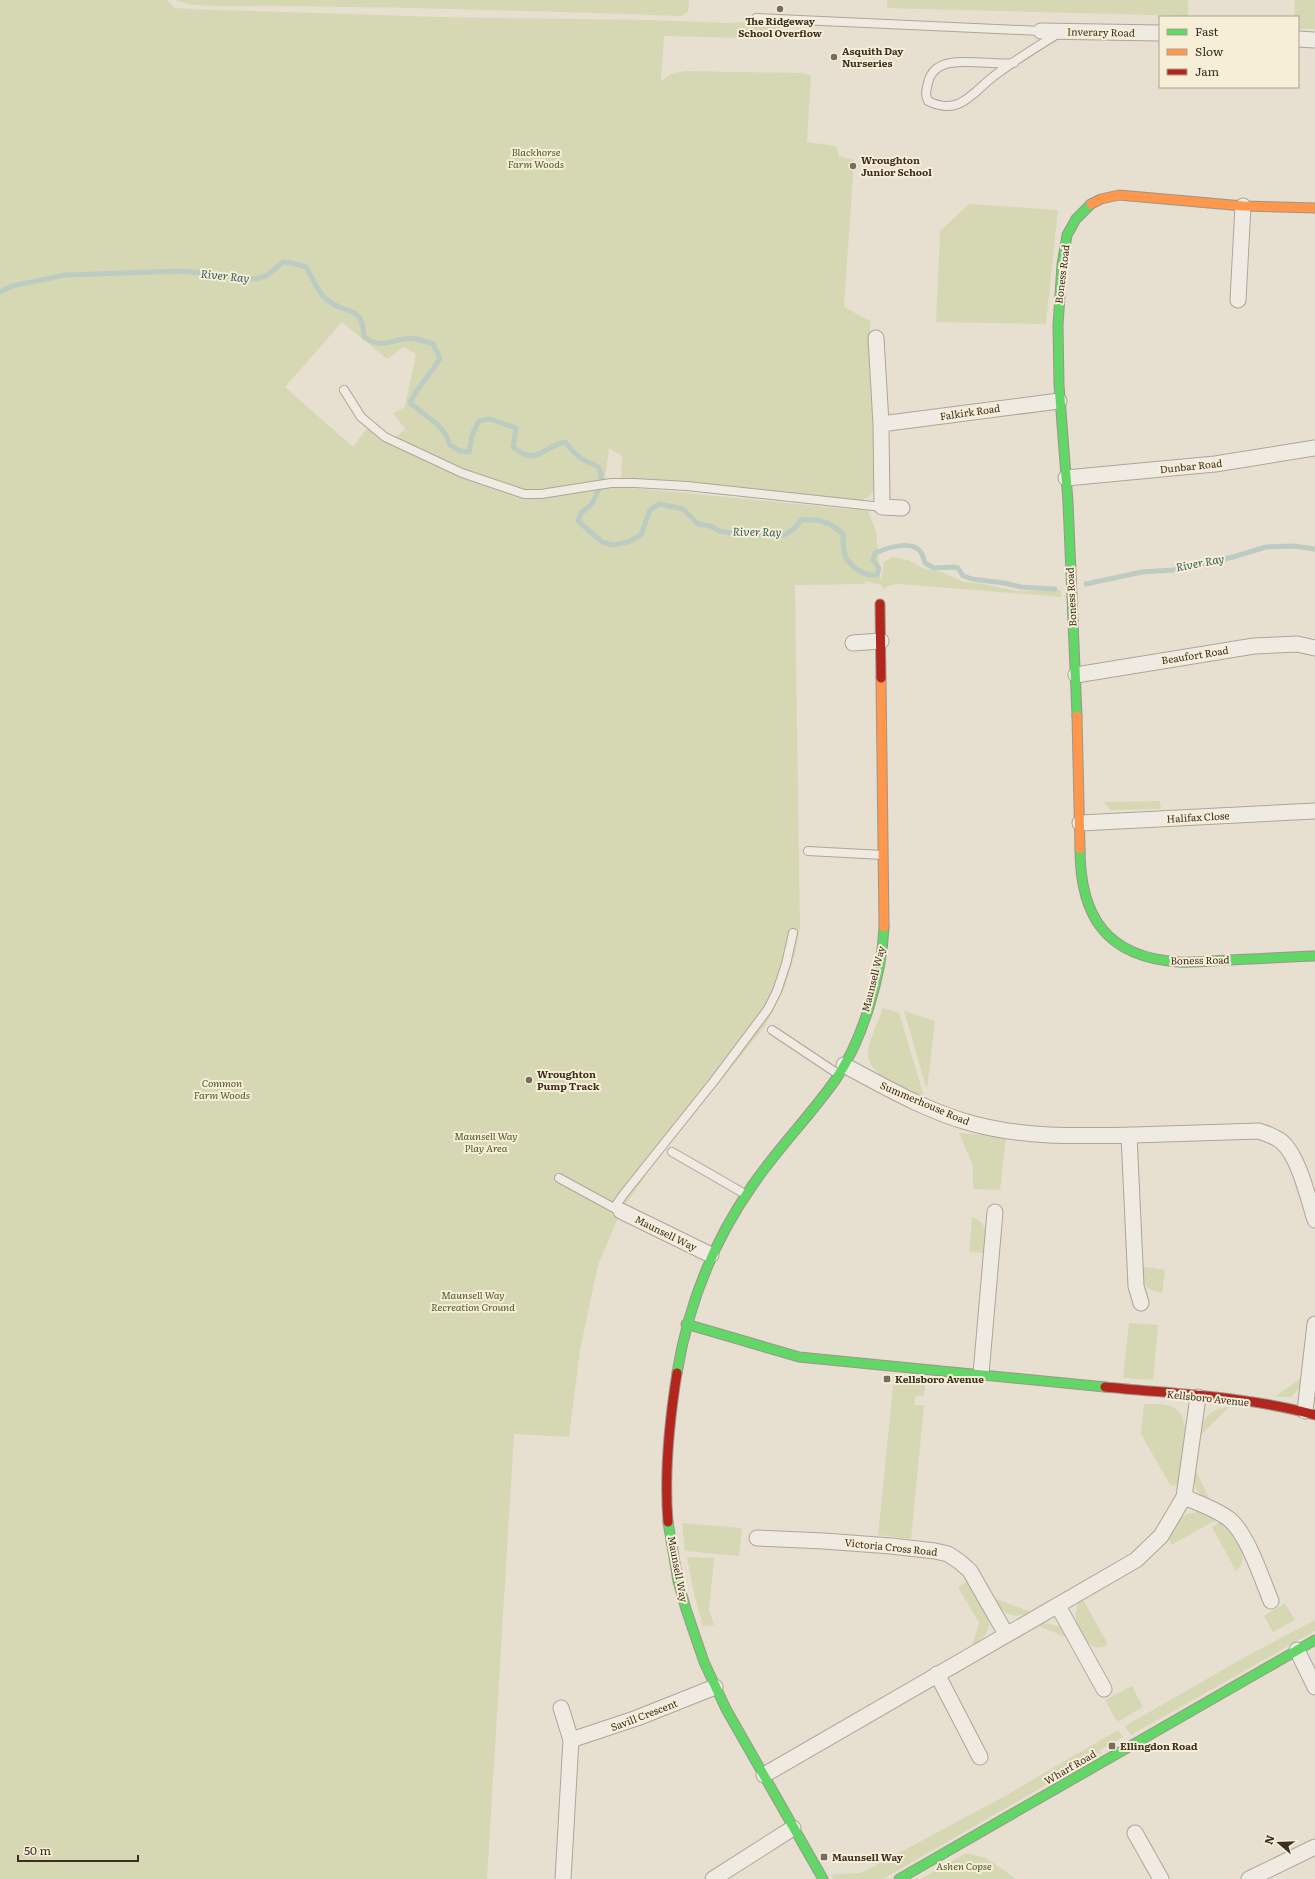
<svg xmlns="http://www.w3.org/2000/svg" width="1315" height="1879" viewBox="0 0 1315 1879" font-family="Literata,serif">
	<style>
		.green { fill: #d6d7b3; fill-rule: evenodd }
		.lines { fill: none; stroke-linecap: round; stroke-linejoin: round }
		.stream { stroke: #bcccc2; stroke-width: 5 }
		.lane-casing { stroke: #ada599; stroke-width: 10 }
		.street-casing { stroke: #ada599; stroke-width: 17 }
		.fast-casing { stroke: #9c958a; stroke-width: 11 }
		.slow-casing { stroke: #9c958a; stroke-width: 11 }
		.jam-casing { stroke: #9c958a; stroke-width: 11 }
		.lane { stroke: #efebe3; stroke-width: 8 }
		.street { stroke: #efebe3; stroke-width: 15 }
		.fast { stroke: #63d668; stroke-width: 9 }
		.slow { stroke: #ff974d; stroke-width: 9 }
		.jam { stroke: #b3261e; stroke-width: 9 }
		.poi-dot { fill: #786c5e; stroke: #f7eed8; stroke-width: 1.5 }
		.labels { text-anchor: middle; stroke-width: 4; stroke-linejoin: round; paint-order: stroke }
		.poi-label { font-size: 10px; font-weight: bold; fill: #3d2e20; stroke: #f7eed8; text-anchor: start }
		.street-label { font-size: 10px; fill: #3d2e20; stroke: #f7eed8 }
		.park-label { font-size: 10px; font-style: italic; fill: #4d5a26; stroke: #f7eed8 }
		.water-label { font-size: 11px; font-style: italic; fill: #2f5d5a; stroke: #f7eed8 }
	</style>
	<rect width="100%" height="100%" fill="#e7e0d1"/>
	<path class="green" d="M0,0H167L175,8L191,9L440,17L652,20L725,23L757,22L779,25L785,34L784,39L664,36L661,81L669,75L684,71L798,73L811,75L807,142L836,146L839,156L854,160L844,307L870,321L875,487L870,496L861,501L670,481L621,479L622,456L609,448L604,487L644,489L868,511L876,531L881,582L884,562L892,557L908,560L924,569L942,572L964,582L984,584L1017,591L1061,590V597L900,584L891,585L883,589L881,585L864,581L865,584L795,585L800,928L795,954L784,989L765,1026L655,1162L621,1211L598,1265L580,1350L569,1437L514,1434L487,1879H0ZM342,322L387,359L404,347L416,354L405,407L393,413L405,429L394,439L371,423L353,447L285,387Z
		M177,0H689L688,12L680,16C543,11 406,7 269,6C251,6 190,9 177,0Z
		M887,0H1188V16L887,8Z
		M1295,0H1315V29H1298V17H1294Z
		M969,204L1058,210L1046,324L936,322L940,231Z
		M1160,801L1161,809L1111,810L1103,802Z
		M883,1008L899,1013L923,1093L922,1099C903,1089 861,1075 869,1046C872,1033 879,1020 883,1008Z
		M904,1011L935,1021L927,1089L924,1080Z
		M959,1133L1006,1137L1000,1190L973,1189V1166Z
		M972,1217C990,1223 986,1238 984,1253L969,1252Z
		M1141,1266L1165,1270L1162,1293C1144,1289 1142,1284 1141,1266Z
		M1129,1323L1158,1325L1153,1380L1123,1378Z
		M1306,1374L1300,1388L1291,1397H1275Z
		M894,1378L926,1379L924,1396H915V1405H924L911,1539L878,1535Z
		M1144,1404C1154,1404 1166,1403 1175,1408C1193,1419 1185,1470 1176,1486L1170,1485L1141,1434Z
		M1229,1407L1202,1434H1199C1202,1417 1213,1408 1229,1407Z
		M1195,1472L1197,1473L1209,1498L1208,1500C1196,1493 1193,1486 1195,1472Z
		M1198,1512L1218,1519L1171,1545L1168,1536C1177,1521 1180,1514 1198,1512Z
		M1222,1520C1235,1530 1253,1558 1236,1571L1212,1527Z
		M682,1523L742,1528L739,1556L685,1551Z
		M687,1557L714,1558L709,1610L714,1625L703,1626L694,1594Z
		M970,1580C983,1605 1004,1628 972,1646L979,1623L958,1587Z
		M993,1598L1031,1612C1014,1620 1001,1614 993,1598Z
		M1082,1598L1108,1644C1086,1660 1065,1615 1082,1598Z
		M1285,1603L1295,1620L1273,1632L1264,1616Z
		M1315,1620V1631L1131,1735L1125,1726L1247,1656Z
		M1044,1623L1059,1626L1068,1638L1036,1625Z
		M1132,1686L1143,1707L1119,1721L1116,1720L1105,1700Z
		M1118,1730L1123,1737L1100,1750L1101,1753L883,1879H833L831,1874L860,1873L869,1869L1005,1796Z
		M966,1853L986,1858L1016,1879H921Z"/>
	<g class="lines">
		<path class="stream" d="M0,292L12,286L65,275L183,271L254,279L266,276L283,262L292,263L306,267C312,277 318,292 326,299C345,316 363,303 364,337C382,349 386,341 405,339C414,337 424,341 433,344L440,358C431,375 417,386 410,403L438,425L446,435L450,445L460,451L469,452L472,435L479,421L490,419L516,428L513,447C537,467 542,447 565,442C571,449 576,456 584,460C595,467 601,462 601,479
			M599,489L592,504L581,513L578,521L602,542L613,545L628,542L641,535L650,510L659,504L683,509L698,524L711,526L720,531L731,533L775,536L784,535L795,528L801,520C820,519 829,521 843,534C843,540 843,546 844,551C846,564 863,577 877,575L879,568L873,560L875,553C887,548 910,540 920,551C923,554 924,560 925,563L934,568L954,567L958,568L963,576L972,579L1004,583L1021,587L1055,589
			M1086,584L1142,572L1173,570L1197,565L1233,557L1266,547L1294,546L1315,549"/>
		<defs>
			<path id="lane" d="M756,18L1041,31
				M1014,63C988,67 935,49 928,83C926,91 925,95 928,101C938,106 947,108 958,104C971,99 983,84 994,76C1015,60 1037,47 1059,33
				M344,390L361,417L385,437L462,473L524,494H541L611,483H635L687,486L882,507
				M808,851L883,855
				M772,1030L838,1074
				M672,1152L745,1194
				M559,1178L614,1208
				M621,1211L614,1208L623,1195L714,1081L768,1009L777,991L786,964L793,933"/>
			<path id="street" d="M1041,31L1160,33
				M1298,39L1315,40
				M1238,300L1243,206
				M876,338L881,424L882,507L902,508
				M881,424L1059,401
				M1066,478L1215,464L1315,448
				M853,643L881,641
				M1076,675L1254,646L1297,644L1315,648
				M1080,823L1315,811
				M844,1065C885,1087 928,1112 974,1124C1027,1138 1080,1136 1134,1135C1176,1134 1217,1132 1259,1131C1267,1134 1275,1136 1282,1142C1299,1157 1308,1198 1315,1220
				M1129,1135L1136,1286L1141,1303
				M621,1211L711,1255
				M981,1374L995,1212
				M1305,1411L1315,1324
				M1184,1497C1198,1503 1216,1509 1229,1519C1247,1533 1262,1579 1271,1601
				M757,1538L824,1541L891,1546L935,1551L948,1554L960,1562L970,1571L1006,1634
				M1058,1606L1104,1689
				M1297,1650L1315,1687
				M937,1674L980,1757
				M561,1708L571,1740
				M764,1775L1136,1560L1161,1536L1184,1497L1198,1397
				M1135,1833L1161,1879
				M563,1879L571,1740L637,1718L715,1687
				M713,1879L793,1828
				M1249,1879L1315,1847"/>
			<path id="fast" d="M1077,716L1068,502L1059,385L1058,325L1062,265L1067,235L1076,219L1091,204
				M1080,849C1080,917 1107,957 1178,962C1194,963 1211,961 1227,960C1256,959 1286,957 1315,956
				M686,1324L799,1357L1105,1387
				M677,1373C688,1306 713,1242 752,1186C778,1148 810,1116 836,1079C863,1039 882,975 884,927
				M668,1522L678,1581L686,1609L704,1662L726,1709L823,1879
				M899,1879L1315,1640"/>
			<path id="slow" d="M1091,204L1101,199L1119,195L1243,206L1315,208
				M881,678L884,927
				M1077,716L1080,849"/>
			<path id="jam" d="M880,604L881,678
				M1105,1387C1175,1394 1247,1396 1315,1415
				M668,1522C664,1472 669,1423 677,1373"/>
		</defs>
		<use href="#lane" class="lane-casing"/>
		<use href="#street" class="street-casing"/>
		<use href="#fast" class="fast-casing"/>
		<use href="#slow" class="slow-casing"/>
		<use href="#jam" class="jam-casing"/>
		<use href="#lane" class="lane"/>
		<use href="#street" class="street"/>
		<use href="#fast" class="fast"/>
		<use href="#slow" class="slow"/>
		<use href="#jam" class="jam"/>
	</g>
	<g class="poi-dot">
		<circle cx="780" cy="9" r="4"/>
		<circle cx="834" cy="57" r="4"/>
		<circle cx="853" cy="166" r="4"/>
		<circle cx="529" cy="1080" r="4"/>
		<rect x="883" y="1375" width="8" height="8" rx="2"/>
		<rect x="1108" y="1742" width="8" height="8" rx="2"/>
		<rect x="820" y="1853" width="8" height="8" rx="2"/>
	</g>
	<g class="labels">
		<g class="poi-label">
			<text x="780" y="25" text-anchor="middle">The Ridgeway<tspan x="780" dy="12">School Overflow</tspan></text>
			<text x="842" y="55">Asquith Day<tspan x="842" dy="12">Nurseries</tspan></text>
			<text x="861" y="164">Wroughton<tspan x="861" dy="12">Junior School</tspan></text>
			<text x="537" y="1078">Wroughton<tspan x="537" dy="12">Pump Track</tspan></text>
			<text x="895" y="1383">Kellsboro Avenue</text>
			<text x="1120" y="1750">Ellingdon Road</text>
			<text x="832" y="1861">Maunsell Way</text>
		</g>
		<g class="street-label">
			<text transform="translate(1101 32) rotate(1)" y="4">Inverary Road</text>
			<text transform="translate(1062 274) rotate(-83)" y="4">Boness Road</text>
			<text transform="translate(970 412) rotate(-8)" y="4">Falkirk Road</text>
			<text transform="translate(1191 466) rotate(-6)" y="4">Dunbar Road</text>
			<text transform="translate(1071 597) rotate(-93)" y="4">Boness Road</text>
			<text transform="translate(1195 655) rotate(-9)" y="4">Beaufort Road</text>
			<text transform="translate(1198 817) rotate(-3)" y="4">Halifax Close</text>
			<text transform="translate(1200 960) rotate(-1)" y="4">Boness Road</text>
			<text transform="translate(873 979) rotate(-76)" y="4">Maunsell Way</text>
			<text transform="translate(925 1103) rotate(23)" y="4">Summerhouse Road</text>
			<text transform="translate(666 1233) rotate(26)" y="4">Maunsell Way</text>
			<text transform="translate(1208 1398) rotate(6)" y="4">Kellsboro Avenue</text>
			<text transform="translate(891 1547) rotate(6)" y="4">Victoria Cross Road</text>
			<text transform="translate(678 1569) rotate(79)" y="4">Maunsell Way</text>
			<text transform="translate(644 1715) rotate(-21)" y="4">Savill Crescent</text>
			<text transform="translate(1070 1767) rotate(-30)" y="4">Wharf Road</text>
		</g>
		<g class="park-label">
			<text x="536" y="156">Blackhorse<tspan x="536" dy="12">Farm Woods</tspan></text>
			<text x="222" y="1087">Common<tspan x="222" dy="12">Farm Woods</tspan></text>
			<text x="486" y="1140">Maunsell Way<tspan x="486" dy="12">Play Area</tspan></text>
			<text x="473" y="1299">Maunsell Way<tspan x="473" dy="12">Recreation Ground</tspan></text>
			<text x="964" y="1870">Ashen Copse</text>
		</g>
		<g class="water-label">
			<text transform="translate(225 276) rotate(6)" y="4">River Ray</text>
			<text transform="translate(757 532) rotate(1)" y="4">River Ray</text>
			<text transform="translate(1200 563) rotate(-11)" y="4">River Ray</text>
		</g>
	</g>
	<rect x="1159" y="16" width="140" height="72" fill="#f7eed8" stroke="#ada18e"/>
	<rect x="1167" y="29" width="20" height="6" fill="#63d668" stroke="#ada18e"/>
	<text x="1195" y="36" font-size="12" fill="#3d2e20">Fast</text>
	<rect x="1167" y="49" width="20" height="6" fill="#ff974d" stroke="#ada18e"/>
	<text x="1195" y="56" font-size="12" fill="#3d2e20">Slow</text>
	<rect x="1167" y="69" width="20" height="6" fill="#b3261e" stroke="#ada18e"/>
	<text x="1195" y="76" font-size="12" fill="#3d2e20">Jam</text>
	<g transform="translate(1279 1843) rotate(289)" stroke="#f7eed8" stroke-width="3" paint-order="stroke">
	<path d="M0-3L7 15L0 10L-7 15Z" fill="#3d2e20"/>
	<text y="-6" font-size="11" font-weight="bold" text-anchor="middle" fill="#3d2e20">N</text>
	</g>
	<path d="M18 1855v6h120v-6" fill="none" stroke="#3d2e20" stroke-width="2"/>
	<text x="24" y="1855" font-size="12" fill="#3d2e20" stroke="#f7eed8" stroke-width="3" paint-order="stroke">50 m</text>
</svg>
